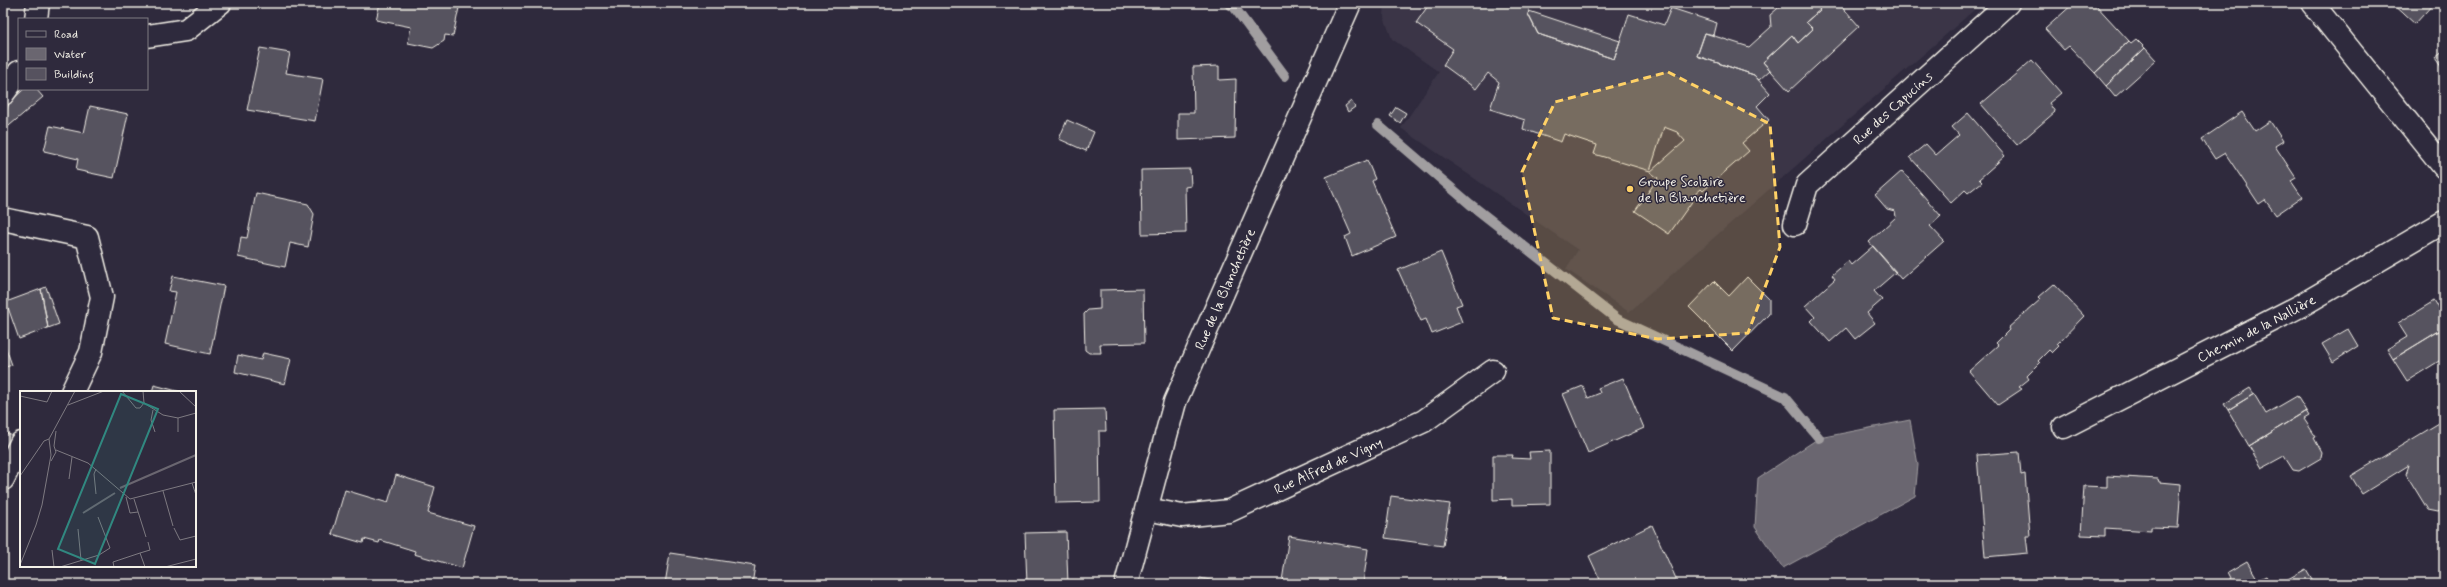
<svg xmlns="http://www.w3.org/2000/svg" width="2447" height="587" viewBox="0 0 2447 587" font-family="Mynerve,sans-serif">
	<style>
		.built { fill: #3b3647 }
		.water { fill: #6a6670; stroke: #a19ea0 }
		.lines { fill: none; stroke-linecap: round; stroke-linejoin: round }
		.stream { stroke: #a19ea0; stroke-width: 10 }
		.building { fill: #56525f; stroke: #f4f1e8 }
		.minor-casing { stroke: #f4f1e8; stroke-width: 25 }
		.minor { stroke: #2f2a3d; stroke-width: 22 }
		.marked { fill: #ffd166; fill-opacity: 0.2; stroke: #ffd166; stroke-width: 3; stroke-dasharray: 8 5; stroke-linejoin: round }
		.poi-dot { fill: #ffd166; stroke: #2f2a3d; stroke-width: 1.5 }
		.labels { text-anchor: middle; stroke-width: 3; stroke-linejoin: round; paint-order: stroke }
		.street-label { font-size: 14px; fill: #f4f1e8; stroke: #2f2a3d }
		.poi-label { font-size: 14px; fill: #f4f1e8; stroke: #2f2a3d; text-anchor: start }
		.inset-river { fill: none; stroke: #6a6670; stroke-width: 2 }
		.inset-road { fill: none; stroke: #7e7a81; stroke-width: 1 }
		.view { fill: #318880; fill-opacity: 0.15; stroke: #318880; stroke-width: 2 }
		.inset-edge { fill: none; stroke: #f4f1e8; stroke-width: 2 }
	</style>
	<rect width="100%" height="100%" fill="#2f2a3d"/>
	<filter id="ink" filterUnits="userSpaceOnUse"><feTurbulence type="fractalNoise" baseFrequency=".025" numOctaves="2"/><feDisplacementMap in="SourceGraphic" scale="8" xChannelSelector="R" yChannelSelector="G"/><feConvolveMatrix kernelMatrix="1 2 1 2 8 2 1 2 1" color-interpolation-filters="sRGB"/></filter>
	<g filter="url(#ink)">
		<path class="built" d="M1385,3H1982L1629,312L1566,269L1578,250L1401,128L1439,72L1392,39L1384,17Z"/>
		<path class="water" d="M1910,420L1918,465L1915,496L1783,568L1755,527L1758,478L1819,438Z"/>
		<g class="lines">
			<path class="stream" d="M1228,3L1234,7L1285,76
				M1378,125L1470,204L1617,319L1785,397L1819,438"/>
		</g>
		<path class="building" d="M380,3H460L453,36L445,35L444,41L433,48L408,43L411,27L376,20Z
			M1430,3H1531L1528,14L1538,34L1614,59L1629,14L1664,25L1671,8L1717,23L1714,35L1705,33L1697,56L1754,75L1770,93L1757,106L1769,120L1742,143L1749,151L1703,191L1701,189L1694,195L1696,196L1669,234L1635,211L1658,178L1650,172L1685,141L1677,132L1664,127L1650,171L1594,154L1597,145L1564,134L1561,142L1523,129L1525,120L1490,109L1499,82L1488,73L1476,89L1443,65L1453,49L1416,23Z
			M1784,3H1814L1820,10L1806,22L1813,29L1798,43L1792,35L1763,62L1770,70L1759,80L1754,75L1697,56L1705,33L1749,47L1771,27L1770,15Z
			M1814,3H1839L1859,26L1789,91L1763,62L1792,35L1798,43L1813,29L1806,22L1820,10Z
			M2074,3H2094L2129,41L2095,73L2069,46L2064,50L2045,29Z
			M2392,3H2434L2415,24Z
			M1529,11L1620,41L1614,59L1538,34L1528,14Z
			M2136,39L2145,48L2106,86L2095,73L2129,41L2131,43Z
			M260,48L290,53L286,73L323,79L315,121L247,110Z
			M2145,48L2156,60L2115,97L2106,86Z
			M2444,51V71L2435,58Z
			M2032,60L2061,93L2049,103L2055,112L2017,145L1981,104Z
			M1219,66V80L1236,79L1235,138L1178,140V113H1194L1193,67Z
			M24,89H36L43,97L3,131V122L9,103Z
			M1351,101L1355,107L1348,112L1345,106Z
			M90,106L128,114L114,178L76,170L78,159L44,151L50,126L84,133Z
			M1396,107L1406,113L1400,123L1390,116Z
			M2242,112L2255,131L2270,121L2283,141L2275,146L2296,178L2291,181L2302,197L2276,215L2265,200L2259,204L2225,153L2215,159L2202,139Z
			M1968,113L2005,156L1979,179L1982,182L1968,193L1965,190L1951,203L1910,157L1926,144L1936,155L1959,135L1952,127Z
			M1067,120L1094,132L1086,151L1059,139Z
			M1367,160L1375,179L1372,181L1396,237L1352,256L1345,237L1351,234L1326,177Z
			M1190,169L1191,186L1185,187L1186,233L1142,234L1141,170Z
			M1902,171L1941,216L1930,226L1944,241L1901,279L1869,242L1896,217L1895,211L1887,209L1875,195Z
			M256,193L308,204L314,214L308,247L290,243L285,267L238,257L241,237L247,238Z
			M1873,246L1896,272L1874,291L1882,300L1867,313L1875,323L1855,339L1846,328L1830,342L1811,321L1815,317L1805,306L1835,279L1832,275L1848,261L1851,265Z
			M1441,252L1462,304L1456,306L1462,322L1432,334L1426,319L1421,321L1398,270Z
			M173,276L224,286L210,354L165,344L176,292L169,291Z
			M1747,277L1769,299V314L1733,351L1689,307L1714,281L1729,296Z
			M2054,284L2084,316L2057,344L2059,346L2052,353L2049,350L2038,361L2040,363L2027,376L2029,379L2019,387L2022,389L1998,405L1969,371L1998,345L1996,343L2009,330L2008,328L2041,299L2039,297Z
			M46,287L59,324L48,328L41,289Z
			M41,289L48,328L19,339L6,302Z
			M1143,289L1144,343L1100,344L1101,353H1089L1085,350L1084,314L1088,310L1100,309V290Z
			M2434,301L2444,317V328L2393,359L2387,349L2407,337L2398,323Z
			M2444,328V358L2407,381L2393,359Z
			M2348,329L2358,346L2333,362L2322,344Z
			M3,340L12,365L3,368Z
			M263,353L291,359L285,384L235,372L238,355L261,360Z
			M1623,378L1644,428L1588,453L1563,394L1583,386L1588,398L1600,393L1598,388Z
			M154,385L181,392H152Z
			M2250,388L2254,394L2228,410L2224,404Z
			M2254,394L2266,414L2297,396L2306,411L2249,446L2228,410Z
			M1105,409L1106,431H1099L1100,502L1056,503L1054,410Z
			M2306,411L2309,416L2304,419L2316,437L2314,438L2322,453L2321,458L2299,471L2293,470L2284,456L2262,468L2249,446Z
			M2444,420V509L2438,512L2428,510L2406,474L2409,465L2362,494L2351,476Z
			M3,431L14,437L3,458Z
			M1550,451V504L1512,505V499L1493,500V455H1513L1512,458L1530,459L1529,452Z
			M2019,452L2021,475L2025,474L2030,536H2026L2028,553L1985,557L1977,455Z
			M396,475L435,487L428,513L474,526L462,568L414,554L415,551L380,540L379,543L364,539L363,543L332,534L345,490L388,503Z
			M2107,476L2158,479L2159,482L2181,484L2178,528L2151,527V531L2105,528V536L2081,535L2084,486L2107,487Z
			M1391,496L1450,504L1443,546L1385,538Z
			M1652,525L1678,583L1602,584L1589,556Z
			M1066,532L1068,584H1027L1025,533Z
			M1289,536L1368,549L1363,584H1302L1282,581Z
			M670,553L755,566L752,584H665Z
			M2247,561L2258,580L2266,576L2271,584H2234L2228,572Z
			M2306,569L2315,584H2279Z
			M1200,578L1231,584H1198Z
			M1506,578L1508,584H1493Z"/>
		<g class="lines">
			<defs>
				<g id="minor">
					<path d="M2312,3L2444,167"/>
					<path d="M36,19L38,3"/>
					<path d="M147,36L186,30L220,3"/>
					<path d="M3,94L19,72"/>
					<path d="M3,219L87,237L102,297L91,352L72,392"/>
					<path id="s1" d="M1795,224L1807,185L2008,3"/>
					<path id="s2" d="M2064,427L2302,305L2444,222"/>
					<path d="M3,479L21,443"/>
					<path id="s3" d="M1147,509L1182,516L1229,511L1424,421L1493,371"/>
					<path id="s4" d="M1126,584L1175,402L1350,3"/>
				</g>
			</defs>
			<use href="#minor" class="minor-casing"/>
			<use href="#minor" class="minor"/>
		</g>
	</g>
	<path class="marked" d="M1668,72L1770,124L1780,247L1748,333L1658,339L1553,318L1522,172L1555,102Z"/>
	<circle class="poi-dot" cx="1630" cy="189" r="4"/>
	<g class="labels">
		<g class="street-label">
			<text dy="5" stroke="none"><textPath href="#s1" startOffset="156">Rue des Capucins</textPath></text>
			<text dy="5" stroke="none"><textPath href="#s4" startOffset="312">Rue de la Blanchetière</textPath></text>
			<text dy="5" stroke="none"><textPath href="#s2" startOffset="216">Chemin de la Nallière</textPath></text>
			<text dy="5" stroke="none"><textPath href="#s3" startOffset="192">Rue Alfred de Vigny</textPath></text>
		</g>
		<g class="poi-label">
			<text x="1638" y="186">Groupe Scolaire<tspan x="1638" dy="16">de la Blanchetière</tspan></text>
		</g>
	</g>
	<g transform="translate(20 391)">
		<rect width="176" height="176" fill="#2f2a3d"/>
		<path class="inset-river" d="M100,97L176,64M63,122L95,102"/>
		<path class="inset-road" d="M102,0L116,17H120L124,12M123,0L124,12L143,24L158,27L176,22M159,0L176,16M0,5L27,11L32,0M48,14L84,0M133,19L131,29L135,41M158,41V27M36,59L68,72L110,108L176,91M31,70L36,61L34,55L36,40M0,85L24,50L29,48M49,88L52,66M172,92L176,104M143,100L153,135M76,103L74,83L76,78M106,106L110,122L118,121M114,108L126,146M154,137L160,149L176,145M58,138L61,169M32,159L34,176M120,162L130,159L128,151M0,174L16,134L22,114L31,64L29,48L55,0M40,176L79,164L90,157L78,126M94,176L93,171L120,162L125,176M145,176L176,168"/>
		<path class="view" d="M101,3L138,18L75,173L38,158Z"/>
		<rect width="176" height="176" class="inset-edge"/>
	</g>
	<rect width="2447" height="587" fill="none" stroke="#2f2a3d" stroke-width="16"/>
	<rect x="8" y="8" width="2431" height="571" fill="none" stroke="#f4f1e8" stroke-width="1.5" filter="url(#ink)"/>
	<rect x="18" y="18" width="130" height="72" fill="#2f2a3d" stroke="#7e7a81"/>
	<rect x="26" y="31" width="20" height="6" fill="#2f2a3d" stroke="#7e7a81"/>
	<text x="54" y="38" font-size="12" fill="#f4f1e8">Road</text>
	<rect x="26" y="48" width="20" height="12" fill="#6a6670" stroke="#7e7a81"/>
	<text x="54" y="58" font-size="12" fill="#f4f1e8">Water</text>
	<rect x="26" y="68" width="20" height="12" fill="#56525f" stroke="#7e7a81"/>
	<text x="54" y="78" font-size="12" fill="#f4f1e8">Building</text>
</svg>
